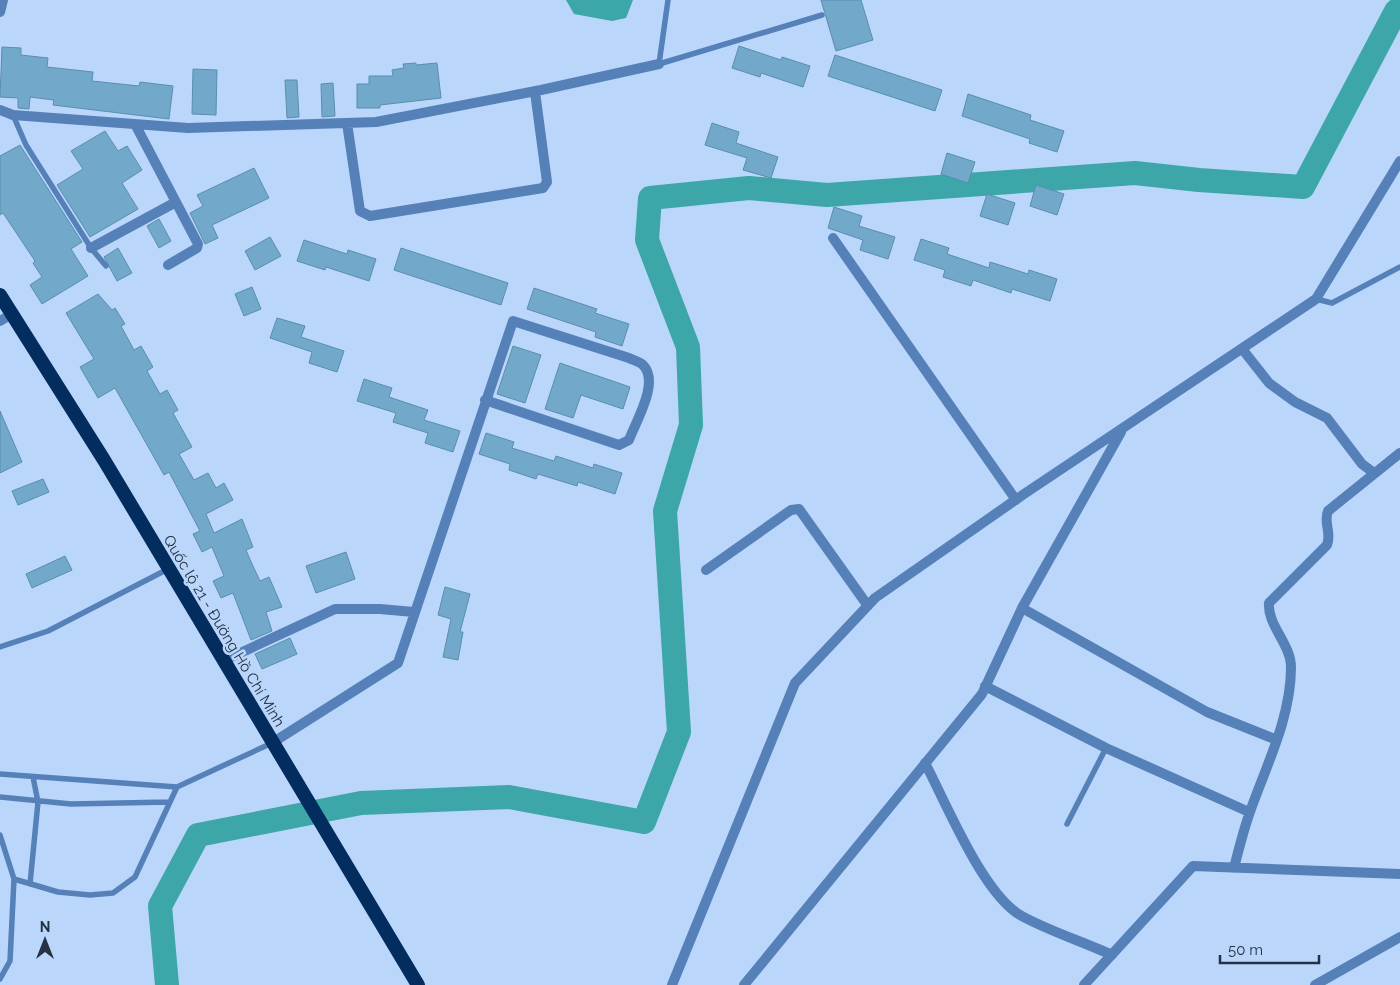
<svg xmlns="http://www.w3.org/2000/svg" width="1400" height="985" viewBox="0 0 1400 985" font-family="Raleway,sans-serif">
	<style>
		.water { fill: #3da6a8 }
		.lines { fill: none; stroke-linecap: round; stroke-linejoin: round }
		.river { stroke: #3da6a8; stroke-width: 24 }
		.building { fill: #72a8ca; stroke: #598eaf }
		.service { stroke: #5680b8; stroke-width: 5.5 }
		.minor { stroke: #5680b8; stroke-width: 10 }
		.trunk { stroke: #042d5f; stroke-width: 14 }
		.labels { text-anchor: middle; stroke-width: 5; stroke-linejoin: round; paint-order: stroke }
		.street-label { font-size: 15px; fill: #243244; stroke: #bad6fb }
	</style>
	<rect width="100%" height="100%" fill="#bad6fb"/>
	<path class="water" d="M566,0H633L626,18L612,21L574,14Z"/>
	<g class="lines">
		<path class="river" d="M167,985L160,906L198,835L361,803L509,797L644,822L679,732L665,511L691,425L688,347L647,240L650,198L749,188L827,195L1135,173L1199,180L1303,187L1396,11L1400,8"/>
	</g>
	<path class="building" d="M821,0H861L873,40L836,51Z
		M739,46L781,60L782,57L810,66L803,87L761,73L760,77L732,68Z
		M2,47L21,48V55L48,58L47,67L93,72L92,81L139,86L140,82L173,86L169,119L53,105L54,100L30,97L29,109L18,108V98L0,97Z
		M835,55L942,90L935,111L828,76Z
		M416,63V65L437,63L441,98L380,105V108H357V84H369V76H393L392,70L404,68L403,64Z
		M193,69L217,70L216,115L192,114Z
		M285,80H297L299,117L287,118Z
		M333,83L335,116L322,117L321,84Z
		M968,94L1031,115L1030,120L1064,131L1057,152L1029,143L1030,139L962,116Z
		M712,123L739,132L736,143L778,157L771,178L743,170L747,158L705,145Z
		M105,131L118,151L127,146L142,170L122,183L138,209L90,237L57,185L83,169L71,151Z
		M20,145L82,242L71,249L88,276L42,304L30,285L42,277L33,263L35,261L3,213L0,215V156Z
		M947,153L975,162L968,183L941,174Z
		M254,168L269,198L212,225L218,238L205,244L190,213L203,206L197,195Z
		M1036,185L1064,194L1057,215L1030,206Z
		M987,194L1015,203L1008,225L980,216Z
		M834,207L862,216L859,226L895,237L888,259L860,250L863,240L828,228Z
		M159,219L171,241L159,248L147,226Z
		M270,237L281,256L255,270L245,251Z
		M921,239L949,248L947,254L989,268L990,262L1028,274L1029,270L1057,279L1050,301L1012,289L1011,293L973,280L971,286L943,277L945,270L914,260Z
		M304,240L347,254L348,250L376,259L369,281L326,267L325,270L297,261Z
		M118,248L132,273L117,281L104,257Z
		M401,248L508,283L501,305L394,270Z
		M252,287L261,309L244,316L235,294Z
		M534,288L597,309L595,313L629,324L622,346L595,337L596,332L527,309Z
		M98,294L112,310L115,308L125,324L121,326L134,350L141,346L153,367L147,371L160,394L167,390L178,410L173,413L192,447L179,454L194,480L208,473L216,488L224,483L233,500L206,514L214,533L242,519L253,547L246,550L252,564L260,581L269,577L282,607L266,612L272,631L251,640L233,593L221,598L213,581L224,576L212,547L202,552L193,534L200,531L169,472L164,475L115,388L98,398L80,367L94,359L66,313Z
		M277,318L305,326L301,337L344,351L337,372L309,363L312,352L270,338Z
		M513,346L541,355L525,403L497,394Z
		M560,363L630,387L623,409L581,395L573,418L545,409Z
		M364,379L392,388L389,397L428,410L424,420L460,431L453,452L425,443L428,433L393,422L396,413L357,401Z
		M0,411L22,462L0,473Z
		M486,433L514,442L512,448L554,461L556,456L593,468L594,464L622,473L615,494L578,482L577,486L538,474L536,479L509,470L510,464L479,454Z
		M43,479L49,492L18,505L12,491Z
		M346,552L355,579L316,593L306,566Z
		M65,556L72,570L32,588L26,574Z
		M445,587L470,594L460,632H463L458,660L443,657L451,619L438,615Z
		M290,638L297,654L262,669L255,654Z"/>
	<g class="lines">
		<path class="service" d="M668,0L659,64L822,15
			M13,115L26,145L91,248L106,266
			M1316,299L1332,303L1400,267
			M0,647L48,631L168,569
			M0,774L177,787L272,743
			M0,797L71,804L169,802
			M1067,824L1106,748
			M0,835L14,879L10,961L0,979
			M14,879L58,892L90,895L113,893L135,877L177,787
			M30,884L38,802L33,777"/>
		<path class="minor" d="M0,12L3,0
			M0,110L13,115L188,128L376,122L541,90L659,64
			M347,123L360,211L370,216L543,188L547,182L535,92
			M136,126L198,244L197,248L168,265
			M833,238L1016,500
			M91,248L176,202
			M0,321L12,314
			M1243,350L1269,383L1295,402L1327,418L1362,464L1374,473
			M706,570L791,510L799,509L868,606
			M1022,608L1207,712L1277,740
			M223,661L335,609H380L414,612
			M985,686L1106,748L1249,812
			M272,743L398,663L513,321L629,358C633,360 640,362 643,365C660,382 636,421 629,440L619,445L485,400
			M925,763C946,803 982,892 1020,915C1046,930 1084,942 1112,955
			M1234,868C1239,848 1244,828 1251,809C1267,764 1291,717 1291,667C1291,644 1267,625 1269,603L1327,545C1332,533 1323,522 1328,511L1400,453
			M672,985L795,683L875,598L1024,494L1316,299L1400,161
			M744,985L982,694L1022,608L1121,432
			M1084,985L1193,866L1400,874
			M1315,985L1400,937"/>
		<path class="trunk" d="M0,295L104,460L418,985"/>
	</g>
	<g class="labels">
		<g class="street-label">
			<text transform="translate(224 631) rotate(59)" y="5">Quốc lộ 21 - Đường Hồ Chí Minh</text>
		</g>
	</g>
	<g transform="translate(45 940)" stroke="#bad6fb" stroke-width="4" paint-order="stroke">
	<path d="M0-4L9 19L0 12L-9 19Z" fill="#243244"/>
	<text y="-8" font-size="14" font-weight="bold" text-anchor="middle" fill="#243244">N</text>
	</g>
	<path d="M1220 955v8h99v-8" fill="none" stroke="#243244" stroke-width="2.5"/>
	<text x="1228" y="955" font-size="15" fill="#243244" stroke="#bad6fb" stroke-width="4" paint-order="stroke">50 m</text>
</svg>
